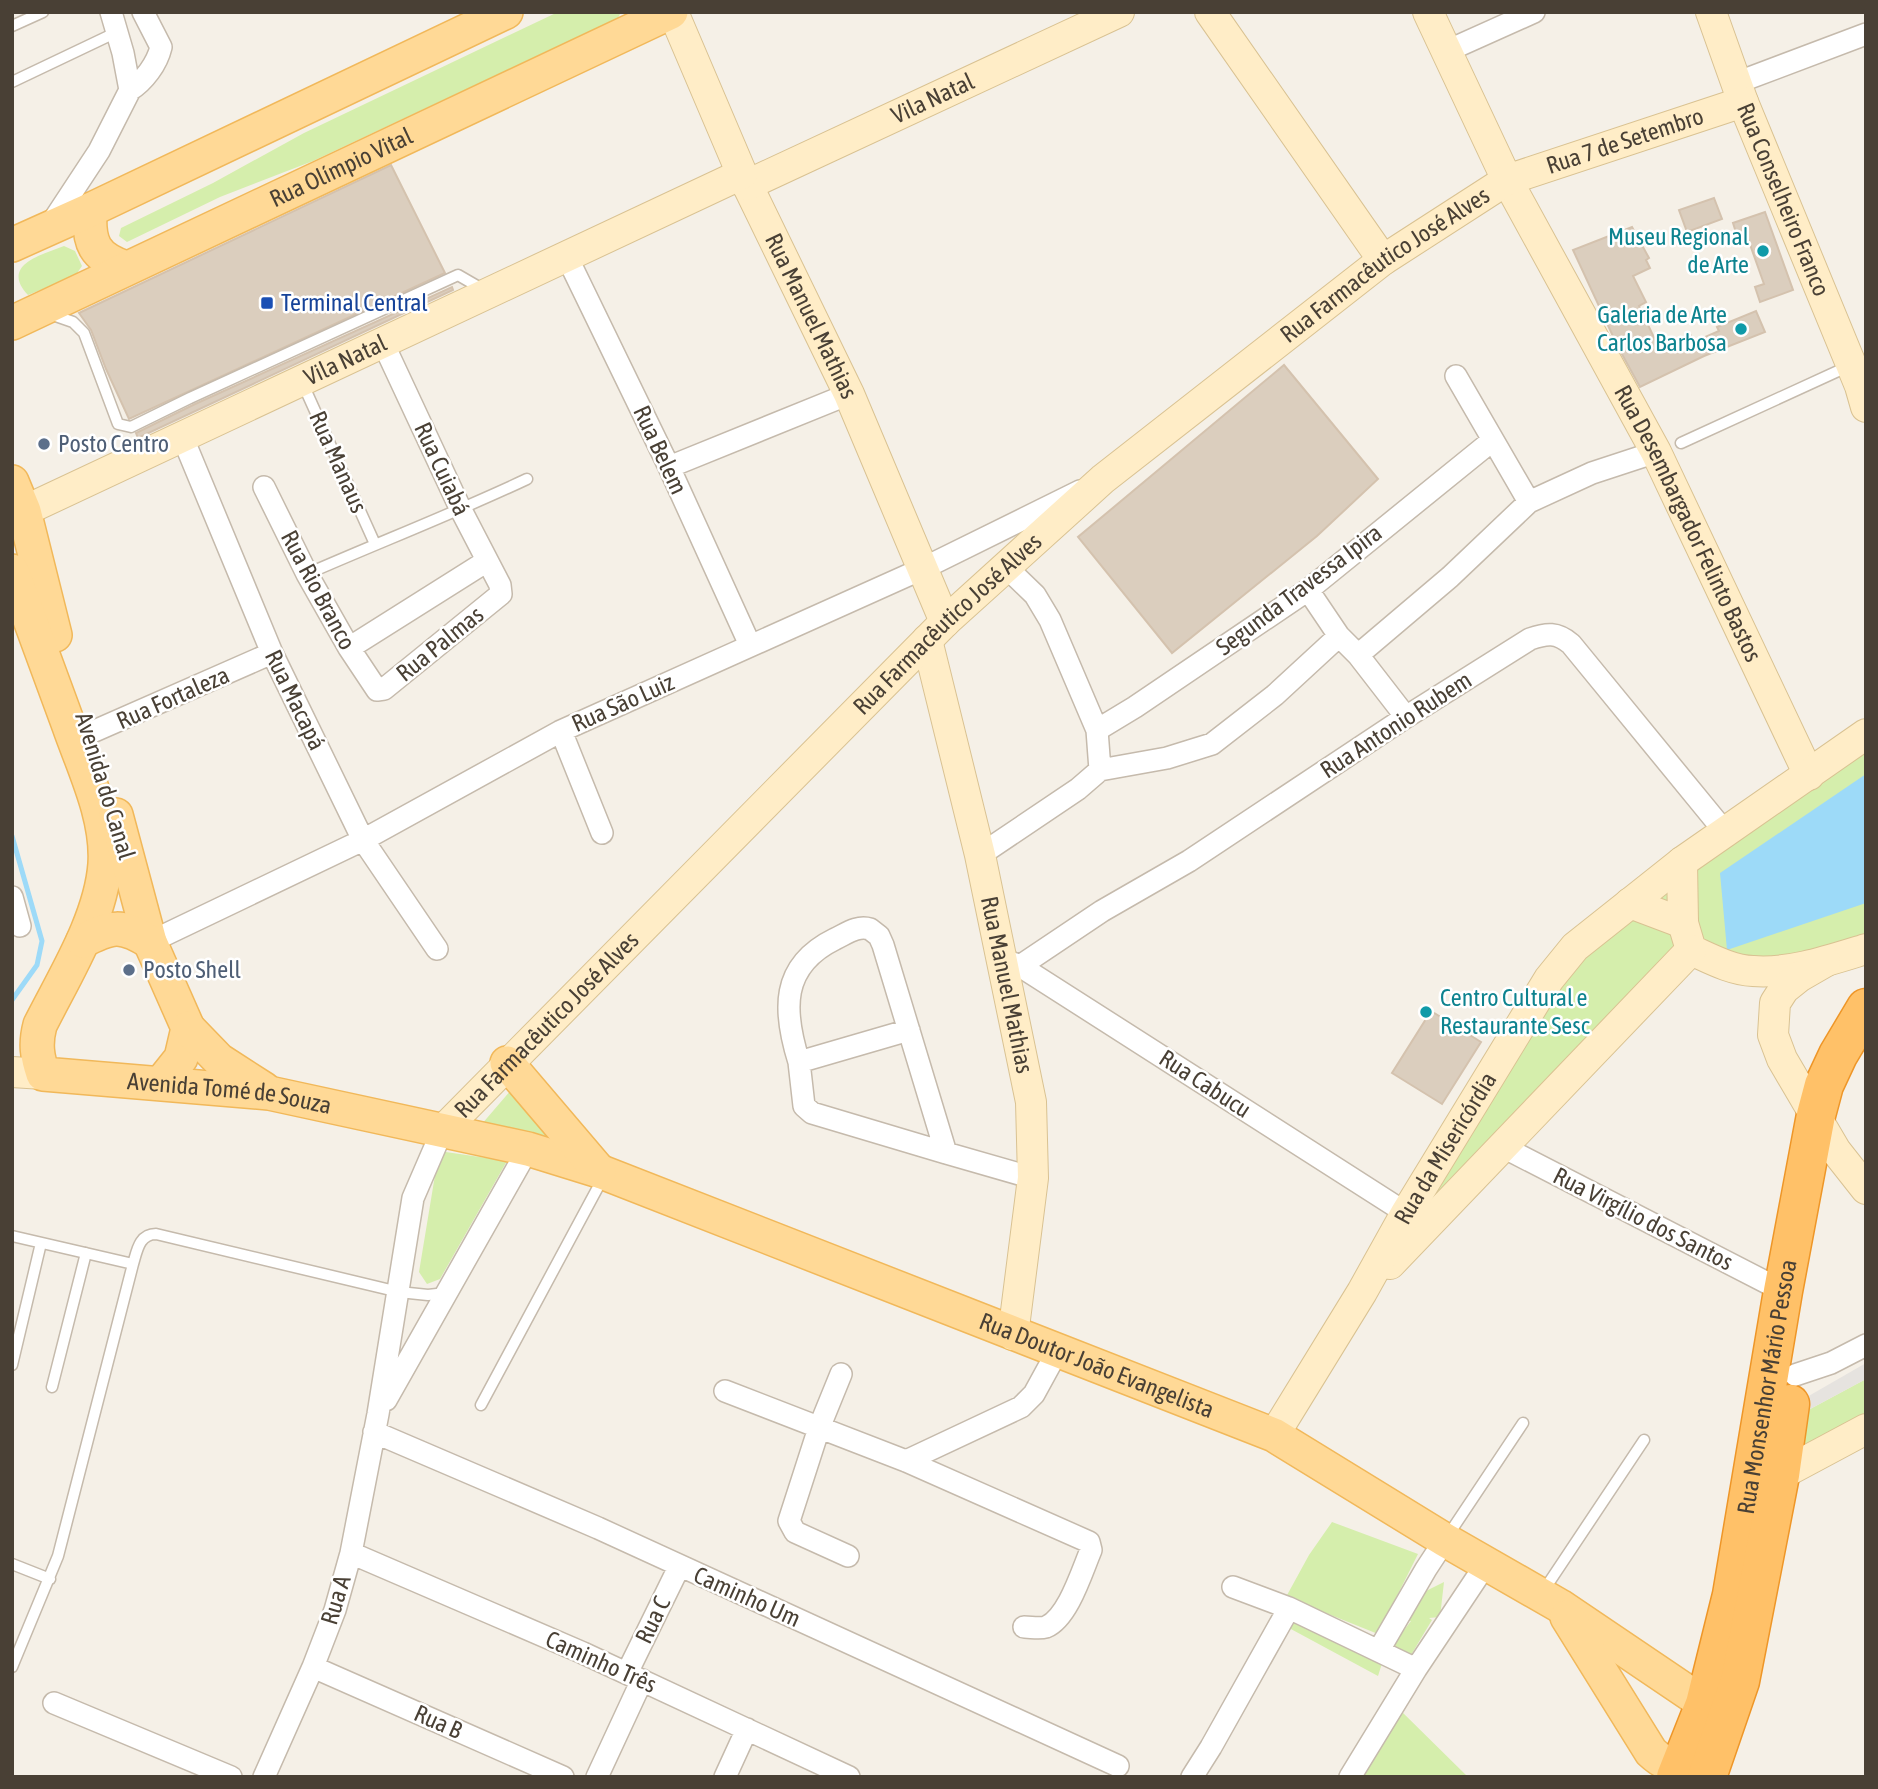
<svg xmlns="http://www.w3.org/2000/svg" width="1878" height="1789" viewBox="0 0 1878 1789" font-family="'Asap Condensed',sans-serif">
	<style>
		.green { fill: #d5eeac }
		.parking { fill: #e6e3df }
		.water { fill: #9ddaf8 }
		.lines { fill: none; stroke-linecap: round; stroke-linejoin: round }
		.stream { stroke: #9ddaf8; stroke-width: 5 }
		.building { fill: #dbcebe; stroke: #d4c2ae; stroke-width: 2 }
		.lane-casing { stroke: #c5baac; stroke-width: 13 }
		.street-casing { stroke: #c5baac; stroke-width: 24 }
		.secondary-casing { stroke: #d9c292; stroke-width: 32 }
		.primary-casing { stroke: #f1b85a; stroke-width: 36 }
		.highway-casing { stroke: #ee9628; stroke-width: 41 }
		.lane { stroke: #fff; stroke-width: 10 }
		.street { stroke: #fff; stroke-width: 21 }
		.secondary { stroke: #ffedc7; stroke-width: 30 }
		.primary { stroke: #ffd996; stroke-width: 33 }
		.highway { stroke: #ffc168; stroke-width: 38 }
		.culture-dot { fill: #0f9aa8; stroke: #fff; stroke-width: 2.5 }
		.transit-dot { fill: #1a4fb4; stroke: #fff; stroke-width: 2.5 }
		.service-dot { fill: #5c6f8a; stroke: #fff; stroke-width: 2.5 }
		.labels { text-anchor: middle; stroke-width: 5; stroke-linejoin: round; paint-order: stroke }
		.street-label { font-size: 24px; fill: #494035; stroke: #fff }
		.culture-label { font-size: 24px; fill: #0d838f; stroke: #fff; text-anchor: end }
		.transit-label { font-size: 24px; fill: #164399; stroke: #fff; text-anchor: start }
		.service-label { font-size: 24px; fill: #4e5e75; stroke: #fff; text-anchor: start }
	</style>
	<rect width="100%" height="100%" fill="#f5f0e7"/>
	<path class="green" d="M558,12H621L618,18L313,161L220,197L127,242L119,236L121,228L213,183L304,133Z
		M64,246L75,251L82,266L75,276L28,295C0,265 41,255 64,246Z
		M1866,737V945L1780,966L1690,945L1362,1292L1549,979L1687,865Z
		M511,1090L559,1141L481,1125Z
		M439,1151L507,1161L440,1279L427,1284L419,1272Z
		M1866,1379V1421L1795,1461L1799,1415Z
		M1332,1522L1418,1554L1378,1634L1286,1597L1309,1555Z
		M1444,1582L1440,1617L1429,1618L1432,1620L1411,1655L1391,1647L1411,1621H1406L1418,1595Z
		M1293,1614L1384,1657L1378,1676L1289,1628Z
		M1399,1709L1468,1777H1355Z"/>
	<path class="parking" d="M1866,1363V1379L1799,1415L1800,1401Z"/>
	<path class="water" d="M1866,774V903L1727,950L1720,873Z"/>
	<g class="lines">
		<path class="stream" d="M12,836L42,941L37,965L12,1000"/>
	</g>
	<path class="building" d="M391,165L445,273L129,419L106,369L91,330L79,313Z
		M1714,198L1722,219L1687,232L1679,210Z
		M1765,212L1793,290L1760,302L1755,287L1764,284L1747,236L1738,239L1733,223Z
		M1632,227L1649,258L1646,260L1650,268L1633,276L1646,302L1639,306L1659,348L1690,334L1694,342L1719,331L1717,327L1756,311L1765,332L1704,356L1640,387L1618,347L1573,250Z
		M452,287L453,290L138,438L136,433L193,405Z
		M1284,365L1378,479L1317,536L1172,653L1078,537Z
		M1431,1011L1481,1042L1442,1104L1392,1073Z"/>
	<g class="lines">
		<defs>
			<path id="lane" d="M12,26L43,12
				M12,82L117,32
				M50,314L73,322L84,333L118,424L131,427L190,398L458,275L477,286L481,292
				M302,382L375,544
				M1681,443L1849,366
				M307,574C380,542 455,513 527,479
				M12,1236L133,1264
				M12,1365L41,1243
				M52,1387L86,1253
				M481,1405L604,1176
				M1447,1537L1523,1423
				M12,1564L50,1579
				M1542,1593L1644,1440
				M12,1667L58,1556L133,1264C137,1251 139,1234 156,1234L399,1292L428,1295L446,1293"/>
			<path id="street" d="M111,12L123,53L130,90C144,81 157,64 161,47L143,12
				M1447,51L1534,12
				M1736,83L1866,34
				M49,227L99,151L130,90
				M567,257L669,467L750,645
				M1456,376L1529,502
				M182,436L272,653L363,840L437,949
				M669,467L849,394
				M264,487L307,574L349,648L377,690L384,689L501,594L500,585L461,510L383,343
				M1308,590L1339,636L1358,655L1406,717
				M349,648L487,561
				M1358,655L1450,577L1529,502L1592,473L1656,452
				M1097,730L1135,707L1308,590L1493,440
				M561,731L602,833
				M74,740L272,653
				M1100,770L1167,758L1212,744L1275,695L1339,636
				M980,855L1078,789L1100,770L1097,730L1050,620L1035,595L1005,566
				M12,897L20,926
				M150,942L363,840L561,731L924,568L1080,491
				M1010,962L1020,966L1406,1213
				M1020,966L1102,911L1189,861L1406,717L1530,639C1547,633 1557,632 1571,644L1725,832
				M909,1030L799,1062L804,1106L812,1113L946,1153
				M799,1062C783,1011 780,966 835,939C846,934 857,925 870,929L879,936L883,945L946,1153L1033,1178
				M1503,1147L1783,1291
				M841,1374L819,1428L789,1521L795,1532L848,1556
				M1795,1375L1831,1363L1866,1345
				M725,1391L906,1461L1089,1542L1091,1550C1082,1571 1068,1618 1046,1627C1039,1629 1031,1627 1024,1627
				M386,1400L528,1149
				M374,1432L598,1528L1118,1766
				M906,1461L1021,1407L1034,1394L1057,1352
				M351,1553L583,1653L849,1777
				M1233,1587L1289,1608L1416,1669
				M1379,1650L1426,1569L1445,1540
				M313,1667L563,1777
				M627,1673L679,1567
				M54,1703L231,1777
				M264,1777L313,1667L335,1610L351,1553L378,1414L413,1198L442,1131
				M597,1777L642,1680
				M725,1777L747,1729
				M1192,1777L1211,1747L1289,1608
				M1350,1777L1416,1669L1486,1564"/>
			<g id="secondary">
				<path id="s1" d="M673,12L742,174L849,394L945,622"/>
				<path d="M1210,12L1383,260"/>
				<path id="s2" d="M1428,12L1507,180L1656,452L1809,775"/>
				<path id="s3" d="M1711,12L1743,102L1860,386L1866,407"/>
				<path id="s4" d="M747,185L1119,12"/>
				<path id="s5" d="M24,511L742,174"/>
				<path id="s6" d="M927,640L980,855L1031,1102L1033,1178L1013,1335"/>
				<path d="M1682,862L1683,923L1691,950C1711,959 1731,970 1753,971C1790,974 1830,960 1866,949"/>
				<path d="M1630,903L1683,923"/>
				<path d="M1825,962L1799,977L1784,989L1775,1003L1773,1035L1782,1059L1836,1151L1866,1189"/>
				<path d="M12,1072L43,1074"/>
				<path id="s7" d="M442,1131L945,622L1103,479L1383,260L1507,180L1743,102"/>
				<path d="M1390,1264L1691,950"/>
				<path id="s8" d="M1274,1435L1362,1292L1406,1213L1549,979L1575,947L1682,862L1866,734"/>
				<path d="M1780,1475L1866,1429"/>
			</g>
			<g id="primary">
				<path d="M90,210C88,243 94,257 126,268"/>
				<path d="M12,245L90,210L506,12"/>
				<path id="s9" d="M12,323L671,12"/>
				<path d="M12,482L24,511L55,635"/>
				<path id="s10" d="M12,571C31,623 50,674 69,726C84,769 108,817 105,864C101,919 64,977 40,1025C35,1044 37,1056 43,1074L269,1093L528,1149L599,1171L1274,1435L1445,1540L1560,1606L1705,1704L1727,1713"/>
				<path d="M116,815L150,942L188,1028L181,1058L161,1083"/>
				<path d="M83,941C112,926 121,924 150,942"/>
				<path d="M188,1028L219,1060L264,1089"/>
				<path d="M507,1063L599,1171"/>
				<path d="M1567,1617L1651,1752C1668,1768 1683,1770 1706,1770"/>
			</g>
			<g id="highway">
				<path id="s11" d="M1676,1777L1705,1704L1732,1595L1783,1291L1816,1115L1824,1085L1838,1055L1866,1008"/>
				<path d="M1707,1777L1740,1681L1780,1475L1790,1404"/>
			</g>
		</defs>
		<use href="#lane" class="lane-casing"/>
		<use href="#street" class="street-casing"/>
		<use href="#secondary" class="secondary-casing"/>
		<use href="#primary" class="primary-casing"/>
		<use href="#highway" class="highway-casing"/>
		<use href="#lane" class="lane"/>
		<use href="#street" class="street"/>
		<use href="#secondary" class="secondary"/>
		<use href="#primary" class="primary"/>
		<use href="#highway" class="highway"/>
	</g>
	<g class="culture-dot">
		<circle cx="1763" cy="251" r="7"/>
		<circle cx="1741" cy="329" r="7"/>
		<circle cx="1426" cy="1012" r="7"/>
	</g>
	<rect class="transit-dot" x="260" y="296" width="14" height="14" rx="3.5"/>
	<g class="service-dot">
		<circle cx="44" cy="444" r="7"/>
		<circle cx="129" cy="970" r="7"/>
	</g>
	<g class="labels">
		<g class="street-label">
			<text dy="8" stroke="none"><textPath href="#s4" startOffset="205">Vila Natal</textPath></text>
			<text dy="8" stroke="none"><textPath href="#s7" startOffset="1556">Rua 7 de Setembro</textPath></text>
			<text dy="8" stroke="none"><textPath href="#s9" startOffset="364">Rua Olímpio Vital</textPath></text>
			<text dy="8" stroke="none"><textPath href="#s3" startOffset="201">Rua Conselheiro Franco</textPath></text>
			<text dy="8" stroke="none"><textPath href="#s7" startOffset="1283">Rua Farmacêutico José Alves</textPath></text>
			<text dy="8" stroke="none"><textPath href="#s1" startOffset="334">Rua Manuel Mathias</textPath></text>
			<text dy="8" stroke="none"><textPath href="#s5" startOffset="355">Vila Natal</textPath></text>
			<text transform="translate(660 450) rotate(65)" y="8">Rua Belem</text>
			<text transform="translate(338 462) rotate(66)" y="8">Rua Manaus</text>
			<text transform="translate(442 469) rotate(65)" y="8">Rua Cuiabá</text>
			<text dy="8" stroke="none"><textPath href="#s2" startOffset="574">Rua Desembargador Felinto Bastos</textPath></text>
			<text transform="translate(318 590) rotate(62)" y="8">Rua Rio Branco</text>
			<text transform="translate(1299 590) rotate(-37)" y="8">Segunda Travessa Ipira</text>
			<text dy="8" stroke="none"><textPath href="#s7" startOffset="716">Rua Farmacêutico José Alves</textPath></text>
			<text transform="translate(440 644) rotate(-39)" y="8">Rua Palmas</text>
			<text transform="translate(173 698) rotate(-24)" y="8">Rua Fortaleza</text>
			<text transform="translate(295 700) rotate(64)" y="8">Rua Macapá</text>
			<text transform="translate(623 703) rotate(-24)" y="8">Rua São Luiz</text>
			<text transform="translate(1396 725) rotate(-33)" y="8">Rua Antonio Rubem</text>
			<text transform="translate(105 786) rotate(73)" y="8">Avenida do Canal</text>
			<text dy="8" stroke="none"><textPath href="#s6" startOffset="354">Rua Manuel Mathias</textPath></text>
			<text dy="8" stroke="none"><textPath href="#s7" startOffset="149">Rua Farmacêutico José Alves</textPath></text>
			<text transform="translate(1205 1084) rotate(33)" y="8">Rua Cabucu</text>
			<text dy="8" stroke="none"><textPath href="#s10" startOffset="721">Avenida Tomé de Souza</textPath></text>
			<text dy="8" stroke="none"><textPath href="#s8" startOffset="334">Rua da Misericórdia</textPath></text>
			<text transform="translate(1643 1219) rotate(27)" y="8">Rua Virgílio dos Santos</text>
			<text dy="8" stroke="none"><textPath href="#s10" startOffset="1634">Rua Doutor João Evangelista</textPath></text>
			<text dy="8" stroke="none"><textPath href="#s11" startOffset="402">Rua Monsenhor Mário Pessoa</textPath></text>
			<text transform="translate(747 1597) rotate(24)" y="8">Caminho Um</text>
			<text transform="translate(336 1600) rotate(-73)" y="8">Rua A</text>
			<text transform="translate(653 1620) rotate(-64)" y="8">Rua C</text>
			<text transform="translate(601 1662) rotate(24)" y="8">Caminho Três</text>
			<text transform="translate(438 1722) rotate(24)" y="8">Rua B</text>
		</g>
		<g class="culture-label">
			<text x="1749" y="245">Museu Regional<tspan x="1749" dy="28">de Arte</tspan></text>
			<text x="1727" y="323">Galeria de Arte<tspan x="1727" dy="28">Carlos Barbosa</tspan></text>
			<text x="1440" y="1006" text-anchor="start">Centro Cultural e<tspan x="1440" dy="28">Restaurante Sesc</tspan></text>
		</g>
		<g class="transit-label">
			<text x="281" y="311">Terminal Central</text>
		</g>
		<g class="service-label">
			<text x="58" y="452">Posto Centro</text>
			<text x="143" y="978">Posto Shell</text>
		</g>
	</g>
	<rect width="1878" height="1789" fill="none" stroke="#494035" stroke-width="28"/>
</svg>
